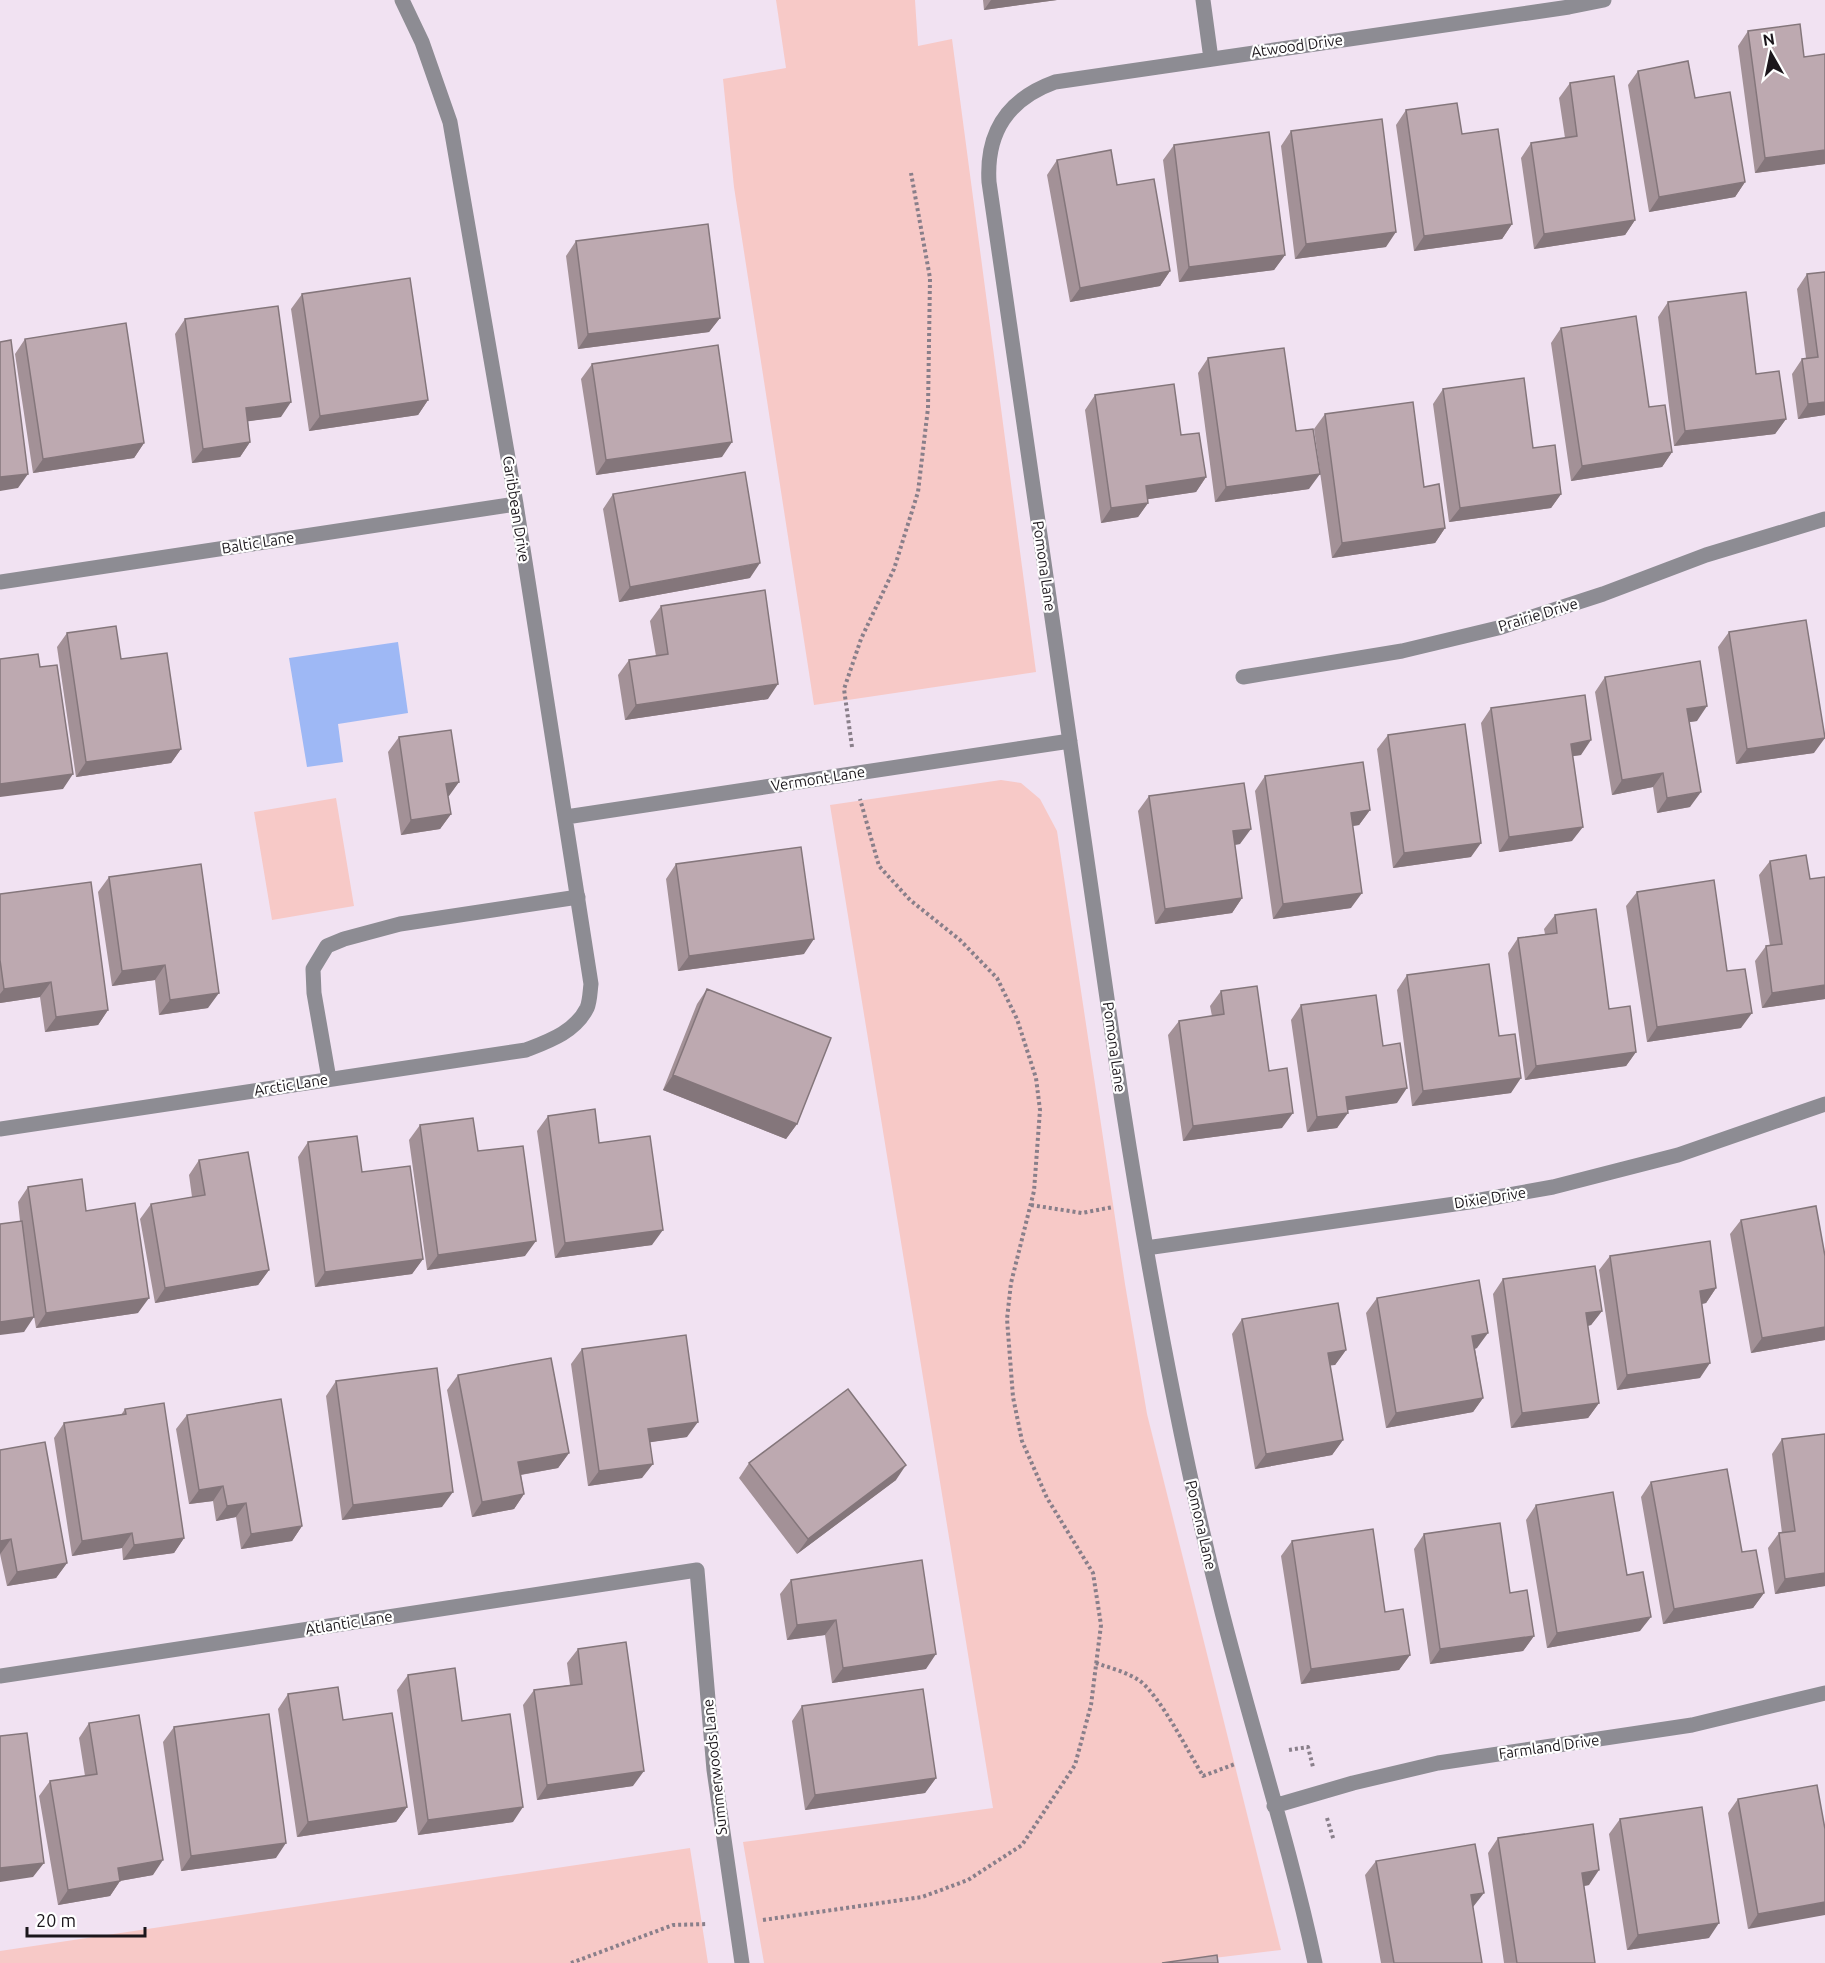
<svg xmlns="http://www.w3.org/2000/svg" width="1825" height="1963" viewBox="0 0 1825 1963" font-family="Ubuntu,sans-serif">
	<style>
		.green { fill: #f7c9c7 }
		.water { fill: #9eb8f5 }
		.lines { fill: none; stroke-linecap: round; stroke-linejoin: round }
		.path { stroke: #897f8a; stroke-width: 4; stroke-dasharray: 3 3; stroke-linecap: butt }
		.lane { stroke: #8d8c93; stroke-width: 15 }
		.street { stroke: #8d8c93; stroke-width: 15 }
		.wall { fill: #a39197 }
		.shaded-wall { fill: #84767b }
		.building { fill: #bda9b0; stroke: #84767b; stroke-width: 1.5 }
		.labels { text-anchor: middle; stroke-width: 4.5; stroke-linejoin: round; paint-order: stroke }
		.street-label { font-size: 15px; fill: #1b161b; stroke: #fff }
	</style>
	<rect width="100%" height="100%" fill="#f1e2f2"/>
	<path class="green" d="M776,0H915L918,46L952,39L1036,672L814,705L734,187L723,79L786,68Z
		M1001,780L1021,783L1040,799L1057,831L1125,1284L1147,1414L1281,1950L1172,1963H764L743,1842L993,1808L830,805Z
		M336,798L354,906L272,920L254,812Z
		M690,1848L708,1963H0V1951Z"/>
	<path class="water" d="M398,642L408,713L338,724L343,762L307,767L289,658Z"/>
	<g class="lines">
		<path class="path" d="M852,747L844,689L861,639L894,569L918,492L928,408L930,278L911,173
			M1031,1205L1082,1213L1113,1207
			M1096,1663C1110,1668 1127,1672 1140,1681C1160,1696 1189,1753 1203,1776L1235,1764
			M1289,1750L1308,1747L1313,1767
			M1327,1818L1334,1841
			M763,1920L922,1897L968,1880L1022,1845L1075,1765L1091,1705L1101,1625L1093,1573L1047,1498L1022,1441L1013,1397L1007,1319L1011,1283L1034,1191L1040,1110L1036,1078L1017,1019L997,978L960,940L910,900L879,866L860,799
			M571,1963L673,1925L708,1924"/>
		<path class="lane" d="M329,1079L314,993L313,969L327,946L344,939L400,924L578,897"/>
		<path class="street" d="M1203,0L1211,59
			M0,582L516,504
			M1243,677L1402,651L1498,628L1603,594L1706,555L1825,519
			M566,817L1070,741
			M0,1129L526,1050C549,1041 575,1032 587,1008C590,1001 590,991 591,984L516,504L450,122L422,42L402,0
			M1146,1248L1469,1202L1553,1187L1678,1155L1825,1104
			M0,1676L697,1570L714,1770L742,1963
			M1274,1806L1353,1783L1438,1763L1692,1725L1825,1693
			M1315,1963C1289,1841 1249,1721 1219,1600C1178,1436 1148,1269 1122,1102L989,182C986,132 1008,99 1055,82L1569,7L1604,0"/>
	</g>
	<path class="wall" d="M983,0H1057L984,10Z
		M1748,31L1804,57L1825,164L1755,173L1738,46Z
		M1638,71L1695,98L1745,182L1735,197L1649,212L1628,85Z
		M1570,83L1635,220L1625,235L1534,249L1521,158L1531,143L1565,138L1559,98Z
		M1406,110L1462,134L1512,224L1502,239L1414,251L1396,125Z
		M1291,131L1386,247L1295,259L1281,146Z
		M1174,145L1285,255L1274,270L1179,282L1163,160Z
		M1057,160L1117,185L1170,271L1160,286L1070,302L1047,175Z
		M576,241L720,318L709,332L578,349L566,256Z
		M1825,272V415L1798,419L1792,374L1802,359L1806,358L1797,289L1807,274Z
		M302,294L428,400L418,415L309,431L291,309Z
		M1668,302L1756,374L1786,419L1775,434L1674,446L1658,317Z
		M185,319L281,417L248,421L250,442L240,457L192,463L175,334Z
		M1561,328L1649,407L1672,452L1662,467L1571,481L1551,343Z
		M25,339L144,443L134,458L33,473L15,354Z
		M1208,358L1296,431L1309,489L1215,502L1198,373Z
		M592,364L722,457L596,475L581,379Z
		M1443,389L1533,448L1561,494L1551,508L1449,522L1433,404Z
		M1095,395L1181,435L1206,477L1196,492L1148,499V503L1138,517L1101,523L1085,410Z
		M1325,414L1424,487L1445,528L1435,543L1332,558L1314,429Z
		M613,494L750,578L619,602L603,509Z
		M661,606L768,699L625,720L618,675L629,660L656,656L650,621Z
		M1729,632L1814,753L1736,764L1718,647Z
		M67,633L121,659L181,749L171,763L76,777L57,647Z
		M1605,677L1697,721L1689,722L1690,807L1657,813L1653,787L1612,795L1595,692Z
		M1491,708L1581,755L1572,756V841L1499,852L1481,723Z
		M1388,735L1471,857L1393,868L1377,749Z
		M399,737L459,782L448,796L451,814L440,829L401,835L388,752Z
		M1265,776L1370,810L1359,825L1352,826L1351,908L1273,919L1255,791Z
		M1149,796L1240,844L1235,845L1242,898L1232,913L1155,924L1138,811Z
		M1770,861L1810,879L1825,877V999L1762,1008L1755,961L1766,946H1770L1759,875Z
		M676,864L804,954L678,971L666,879Z
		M109,877L208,1008L159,1015L155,980L112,986L98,892Z
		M1637,892L1727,971L1741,1028L1647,1042L1626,906Z
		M0,894L108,1010L98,1025L45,1032L40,997L0,1003Z
		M1555,915L1609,1009L1636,1052L1626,1066L1525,1080L1508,953L1518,938L1545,934L1544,929Z
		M1407,975L1499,1036L1511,1093L1412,1106L1397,990Z
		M707,989L797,1124L786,1139L663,1090L697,1004Z
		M1221,991L1269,1071L1282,1128L1183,1141L1168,1035L1179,1021L1212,1016L1210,1006Z
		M1301,1005L1383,1046L1397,1103L1348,1110L1337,1128L1307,1132L1291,1020Z
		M548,1116L599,1143L652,1245L555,1258L537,1131Z
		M420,1125L478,1151L525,1256L427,1270L409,1140Z
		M308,1142L362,1172L423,1259L412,1274L315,1287L298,1157Z
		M199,1160L269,1270L258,1285L155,1303L140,1219L151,1204L192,1197L189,1175Z
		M28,1187L86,1211L138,1313L36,1328L32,1304L24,1332L20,1221L18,1202Z
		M1741,1220L1825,1256V1340L1751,1353L1730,1234Z
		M1610,1256L1716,1288L1706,1303L1702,1304L1700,1378L1617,1390L1599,1270Z
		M1503,1279L1602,1311L1591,1325L1588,1326L1599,1403L1588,1418L1511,1428L1493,1294Z
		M1377,1298L1477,1348L1475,1349L1483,1398L1473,1412L1386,1428L1366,1313Z
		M1242,1319L1346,1350L1335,1365H1330L1343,1440L1332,1455L1255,1469L1232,1334Z
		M582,1349L687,1437L650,1442L642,1478L588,1486L571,1364Z
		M458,1375L569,1453L558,1468L521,1475L524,1494L514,1509L472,1517L447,1390Z
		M336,1381L442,1507L342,1520L326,1396Z
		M125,1409L184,1538L174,1553L123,1560L122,1548L72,1556L54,1438L64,1423L121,1415Z
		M187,1415L302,1526L292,1541L241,1549L236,1517L216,1521L213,1501L189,1504L176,1429Z
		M1825,1434V1586L1775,1594L1768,1548L1779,1533H1782L1772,1454L1782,1439Z
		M0,1450L67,1563L56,1578L7,1586L0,1554Z
		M749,1463L896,1480L797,1554L739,1478Z
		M1651,1482L1742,1552L1764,1593L1753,1608L1663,1624L1641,1497Z
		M1536,1505L1627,1575L1640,1631L1547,1648L1526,1520Z
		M1424,1534L1510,1593L1534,1636L1523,1651L1430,1664L1414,1549Z
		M1292,1541L1385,1612L1410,1655L1399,1670L1301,1684L1281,1556Z
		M791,1580L926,1669L832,1683L825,1635L787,1640L780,1594Z
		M578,1649L633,1786L537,1800L523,1705L534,1690L570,1685L567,1663Z
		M408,1675L462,1721L513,1822L418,1835L397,1690Z
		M288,1694L343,1720L407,1807L396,1822L297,1837L278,1709Z
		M802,1706L936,1778L925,1793L805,1810L792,1721Z
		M89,1723L153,1875L120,1881L110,1896L58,1905L39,1796L50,1781L85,1776L79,1738Z
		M174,1727L276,1858L181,1871L163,1742Z
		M1738,1799L1825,1829L1748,1929L1728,1813Z
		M1620,1819L1709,1938L1627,1950L1609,1834Z
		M1498,1838L1589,1885L1584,1886L1595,1963H1504L1488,1853Z
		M1376,1861L1473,1908L1482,1963H1381L1365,1875Z"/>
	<path class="shaded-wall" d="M991,0H1057L984,10Z
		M1825,150V164L1755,173L1765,158Z
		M1745,182L1735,197L1649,212L1659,197Z
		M1635,220L1625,235L1534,249L1544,234Z
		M1512,224L1502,239L1414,251L1424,236Z
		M1396,232L1386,247L1295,259L1306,244Z
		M1285,255L1274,270L1179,282L1189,267Z
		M1170,271L1160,286L1070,302L1080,288Z
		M720,318L709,332L578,349L588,334Z
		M428,400L418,415L309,431L320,416Z
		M291,402L281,417L236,423L246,408Z
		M1825,402V415L1798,419L1808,404Z
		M1786,419L1775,434L1674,446L1685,431Z
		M250,442L240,457L192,463L203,449Z
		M732,442L722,457L596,475L606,460Z
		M144,443L134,458L33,473L43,459Z
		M1672,452L1662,467L1571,481L1582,466Z
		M28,474L18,488L0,491V477Z
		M1320,474L1309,489L1215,502L1226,487Z
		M1206,477L1196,492L1136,501L1146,486Z
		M1561,494L1551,508L1449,522L1460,508Z
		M1148,503L1138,517L1101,523L1111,508Z
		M1445,528L1435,543L1332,558L1342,543Z
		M760,563L750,578L619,602L630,587Z
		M778,684L768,699L625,720L636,705Z
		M1707,706L1697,721L1676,724L1687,709Z
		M1825,738L1814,753L1736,764L1747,749Z
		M1591,740L1581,755L1560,758L1571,744Z
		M181,749L171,763L76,777L86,762Z
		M1663,773L1653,787L1612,795L1622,780Z
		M73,774L63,789L0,797V784Z
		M459,782L449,796L436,798L446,784Z
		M1701,792L1690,807L1657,813L1667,798Z
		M1370,810L1359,825L1340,828L1351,813Z
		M451,814L440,829L401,835L411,820Z
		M1583,827L1572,841L1499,852L1509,837Z
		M1251,829L1240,844L1223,846L1233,831Z
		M1481,843L1471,857L1393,868L1404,853Z
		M1362,893L1351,908L1273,919L1283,904Z
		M1242,898L1232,913L1155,924L1165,909Z
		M814,939L804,954L678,971L689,956Z
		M165,965L155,980L112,986L122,971Z
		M51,982L40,997L0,1003V994L4,989Z
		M1825,985V999L1762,1008L1772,993Z
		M219,993L208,1008L159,1015L170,1000Z
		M108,1010L98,1025L45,1032L56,1017Z
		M1752,1013L1741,1028L1647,1042L1657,1027Z
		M1636,1052L1626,1066L1525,1080L1536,1066Z
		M673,1075L797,1124L786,1139L663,1090Z
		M1521,1078L1511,1093L1412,1106L1423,1091Z
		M1407,1088L1397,1103L1335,1112L1346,1097Z
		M1293,1113L1282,1128L1183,1141L1193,1126Z
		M1348,1113L1337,1128L1307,1132L1317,1117Z
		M663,1230L652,1245L555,1258L565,1243Z
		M536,1241L525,1256L427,1270L438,1255Z
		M423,1259L412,1274L315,1287L325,1272Z
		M269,1270L258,1285L155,1303L165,1288Z
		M1716,1288L1706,1303L1690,1306L1700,1291Z
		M149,1298L138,1313L36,1328L46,1313Z
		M1602,1311L1591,1325L1576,1328L1586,1313Z
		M34,1317L24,1332L0,1335V1322Z
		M1825,1327V1340L1751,1353L1762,1338Z
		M1488,1333L1477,1348L1462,1351L1472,1336Z
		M1346,1350L1335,1365L1317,1367L1328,1353Z
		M1710,1363L1700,1378L1617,1390L1627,1375Z
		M1483,1398L1473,1412L1386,1428L1396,1413Z
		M1599,1403L1588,1418L1511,1428L1522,1413Z
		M698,1422L687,1437L638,1444L648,1429Z
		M1343,1440L1332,1455L1255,1469L1266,1454Z
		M569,1453L558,1468L508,1477L518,1462Z
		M653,1464L642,1478L588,1486L599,1471Z
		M906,1465L896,1480L797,1554L808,1539Z
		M223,1486L213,1501L189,1504L199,1490Z
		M453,1492L442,1507L342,1520L353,1505Z
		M524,1494L514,1509L472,1517L482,1502Z
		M246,1503L236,1517L216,1521L227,1506Z
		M302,1526L292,1541L241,1549L251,1534Z
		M132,1533L122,1548L72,1556L82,1541Z
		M184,1538L174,1553L123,1560L134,1545Z
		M11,1539L1,1553L0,1554V1541Z
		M67,1563L56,1578L7,1586L17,1572Z
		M1825,1573V1586L1775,1594L1785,1579Z
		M1764,1593L1753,1608L1663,1624L1674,1609Z
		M1651,1617L1640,1631L1547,1648L1557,1633Z
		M836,1620L825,1635L787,1640L797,1625Z
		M1534,1636L1523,1651L1430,1664L1440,1649Z
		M936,1654L926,1669L832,1683L843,1668Z
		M1410,1655L1399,1670L1301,1684L1311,1669Z
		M644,1771L633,1786L537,1800L547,1785Z
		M936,1778L925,1793L805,1810L815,1795Z
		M407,1807L396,1822L297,1837L308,1822Z
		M523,1807L513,1822L418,1835L428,1820Z
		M286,1843L276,1858L181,1871L191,1856Z
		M163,1860L153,1875L108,1883L118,1868Z
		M44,1863L33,1877L0,1882V1868Z
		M1599,1870L1589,1885L1572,1888L1582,1873Z
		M120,1881L110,1896L58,1905L68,1890Z
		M1484,1893L1473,1907L1471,1895Z
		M1825,1902V1915L1748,1929L1758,1914Z
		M1719,1923L1709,1938L1627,1950L1638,1935Z"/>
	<path class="building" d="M1800,24L1804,57L1825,54V150L1765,158L1748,31Z
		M1688,61L1695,98L1730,92L1745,182L1659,197L1638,71Z
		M1614,76L1635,220L1544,234L1531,143L1577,136L1570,83Z
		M1457,103L1462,134L1498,129L1512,224L1424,236L1406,110Z
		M1382,119L1396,232L1306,244L1291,131Z
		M1269,132L1285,255L1189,267L1174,145Z
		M1111,150L1117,185L1154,179L1170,271L1080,288L1057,160Z
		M708,224L720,318L588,334L576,241Z
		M1825,272V402L1808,404L1802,359L1818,357L1807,274Z
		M410,278L428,400L320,416L302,294Z
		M1746,292L1756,374L1779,371L1786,419L1685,431L1668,302Z
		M278,306L291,402L246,408L250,442L203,449L185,319Z
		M1636,316L1649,407L1665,405L1672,452L1582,466L1561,328Z
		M126,323L144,443L43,459L25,339Z
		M11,340L28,474L0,477V342Z
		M718,345L732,442L606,460L592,364Z
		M1284,348L1296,431L1313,429L1320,474L1226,487L1208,358Z
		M1524,378L1533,448L1555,445L1561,494L1460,508L1443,389Z
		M1174,384L1181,435L1199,433L1206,477L1146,486L1148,503L1111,508L1095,395Z
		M1413,402L1424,487L1439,484L1445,528L1342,543L1325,414Z
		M745,472L760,563L630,587L613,494Z
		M765,590L778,684L636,705L629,660L668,654L661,606Z
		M1806,620L1825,738L1747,749L1729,632Z
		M116,626L121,659L167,653L181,749L86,762L67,633Z
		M38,654L40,667L57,665L73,774L0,784V659Z
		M1700,661L1707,706L1687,709L1701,792L1667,798L1663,773L1622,780L1605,677Z
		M1585,695L1591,740L1571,744L1583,827L1509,837L1491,708Z
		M1465,724L1481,843L1404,853L1388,735Z
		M451,730L459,782L446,784L451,814L411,820L399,737Z
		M1363,762L1370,810L1351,813L1362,893L1283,904L1265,776Z
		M1244,783L1251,829L1233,831L1242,898L1165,909L1149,796Z
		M801,847L814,939L689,956L676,864Z
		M1806,855L1810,879L1825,877V985L1772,993L1766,946L1782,944L1770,861Z
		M201,864L219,993L170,1000L165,965L122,971L109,877Z
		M1714,880L1727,971L1745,969L1752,1013L1657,1027L1637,892Z
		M91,882L108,1010L56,1017L51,982L4,989L0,960V894Z
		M1596,909L1609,1009L1630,1006L1636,1052L1536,1066L1518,938L1557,933L1555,915Z
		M1489,964L1499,1036L1515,1034L1521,1078L1423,1091L1407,975Z
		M1257,986L1269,1071L1287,1068L1293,1113L1193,1126L1179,1021L1224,1014L1221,991Z
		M707,989L831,1038L797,1124L673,1075Z
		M1376,995L1383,1046L1400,1043L1407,1088L1346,1097L1348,1113L1317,1117L1301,1005Z
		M595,1109L599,1143L650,1136L663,1230L565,1243L548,1116Z
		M473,1118L478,1151L523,1146L536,1241L438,1255L420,1125Z
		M357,1136L362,1172L410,1166L423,1259L325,1272L308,1142Z
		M248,1152L269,1270L165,1288L151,1204L205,1195L199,1160Z
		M82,1179L86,1211L135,1203L149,1298L46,1313L28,1187Z
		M1816,1206L1825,1256V1327L1762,1338L1741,1220Z
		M22,1221L34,1317L0,1322V1224Z
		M1710,1241L1716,1288L1700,1291L1710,1363L1627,1375L1610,1256Z
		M1595,1266L1602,1311L1586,1313L1599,1403L1522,1413L1503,1279Z
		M1479,1280L1488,1333L1472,1336L1483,1398L1396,1413L1377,1298Z
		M1338,1303L1346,1350L1328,1353L1343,1440L1266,1454L1242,1319Z
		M686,1335L698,1422L648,1429L653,1464L599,1471L582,1349Z
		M551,1358L569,1453L518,1462L524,1494L482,1502L458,1375Z
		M437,1368L453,1492L353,1505L336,1381Z
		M848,1389L906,1465L808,1539L749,1463Z
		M281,1399L302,1526L251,1534L246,1503L227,1506L223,1486L199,1490L187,1415Z
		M164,1403L184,1538L134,1545L132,1533L82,1541L64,1423L126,1414L125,1409Z
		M1825,1434V1573L1785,1579L1779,1533L1795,1531L1782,1439Z
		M45,1442L67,1563L17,1572L11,1539L0,1541V1450Z
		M1727,1469L1742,1552L1756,1550L1764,1593L1674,1609L1651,1482Z
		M1613,1492L1627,1575L1643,1572L1651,1617L1557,1633L1536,1505Z
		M1500,1523L1510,1593L1527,1590L1534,1636L1440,1649L1424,1534Z
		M1373,1529L1385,1612L1403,1609L1410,1655L1311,1669L1292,1541Z
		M922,1560L936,1654L843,1668L836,1620L797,1625L791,1580Z
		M626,1642L644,1771L547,1785L534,1690L582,1684L578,1649Z
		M455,1668L462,1721L510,1714L523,1807L428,1820L408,1675Z
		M338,1687L343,1720L392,1713L407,1807L308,1822L288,1694Z
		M923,1689L936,1778L815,1795L802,1706Z
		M269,1714L286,1843L191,1856L174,1727Z
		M139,1715L163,1860L118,1868L120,1881L68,1890L50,1781L97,1774L89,1723Z
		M27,1733L44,1863L0,1868V1736Z
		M1817,1785L1825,1829V1902L1758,1914L1738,1799Z
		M1702,1807L1719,1923L1638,1935L1620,1819Z
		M1593,1824L1599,1870L1582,1873L1595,1963H1517L1498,1838Z
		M1475,1844L1484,1893L1471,1895L1482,1963H1394L1376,1861Z
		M1217,1955L1218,1963H1162Z"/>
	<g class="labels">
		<g class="street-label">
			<text transform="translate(1297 46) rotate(-8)" y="5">Atwood Drive</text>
			<text transform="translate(516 509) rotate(81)" y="5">Caribbean Drive</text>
			<text transform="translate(258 543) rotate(-9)" y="5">Baltic Lane</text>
			<text transform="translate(1044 566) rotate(82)" y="5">Pomona Lane</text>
			<text transform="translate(1538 615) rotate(-17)" y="5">Prairie Drive</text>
			<text transform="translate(818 779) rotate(-9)" y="5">Vermont Lane</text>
			<text transform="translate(1114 1047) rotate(82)" y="5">Pomona Lane</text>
			<text transform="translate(291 1085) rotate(-9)" y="5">Arctic Lane</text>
			<text transform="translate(1490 1198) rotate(-9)" y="5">Dixie Drive</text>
			<text transform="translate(1201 1525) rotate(77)" y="5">Pomona Lane</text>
			<text transform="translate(349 1623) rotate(-9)" y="5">Atlantic Lane</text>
			<text transform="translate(1549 1747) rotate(-8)" y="5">Farmland Drive</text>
			<text transform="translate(715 1767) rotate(-96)" y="5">Summerwoods Lane</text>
		</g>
	</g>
	<g transform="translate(1771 54) rotate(351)" stroke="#ffffff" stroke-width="4.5" paint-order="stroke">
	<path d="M0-4.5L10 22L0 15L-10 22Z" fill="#1b161b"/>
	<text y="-9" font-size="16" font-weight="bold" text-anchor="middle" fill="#1b161b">N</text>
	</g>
	<path d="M27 1927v9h118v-9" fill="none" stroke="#1b161b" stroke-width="3"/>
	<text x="36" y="1927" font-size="18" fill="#1b161b" stroke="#ffffff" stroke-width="4.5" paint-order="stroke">20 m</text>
</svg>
